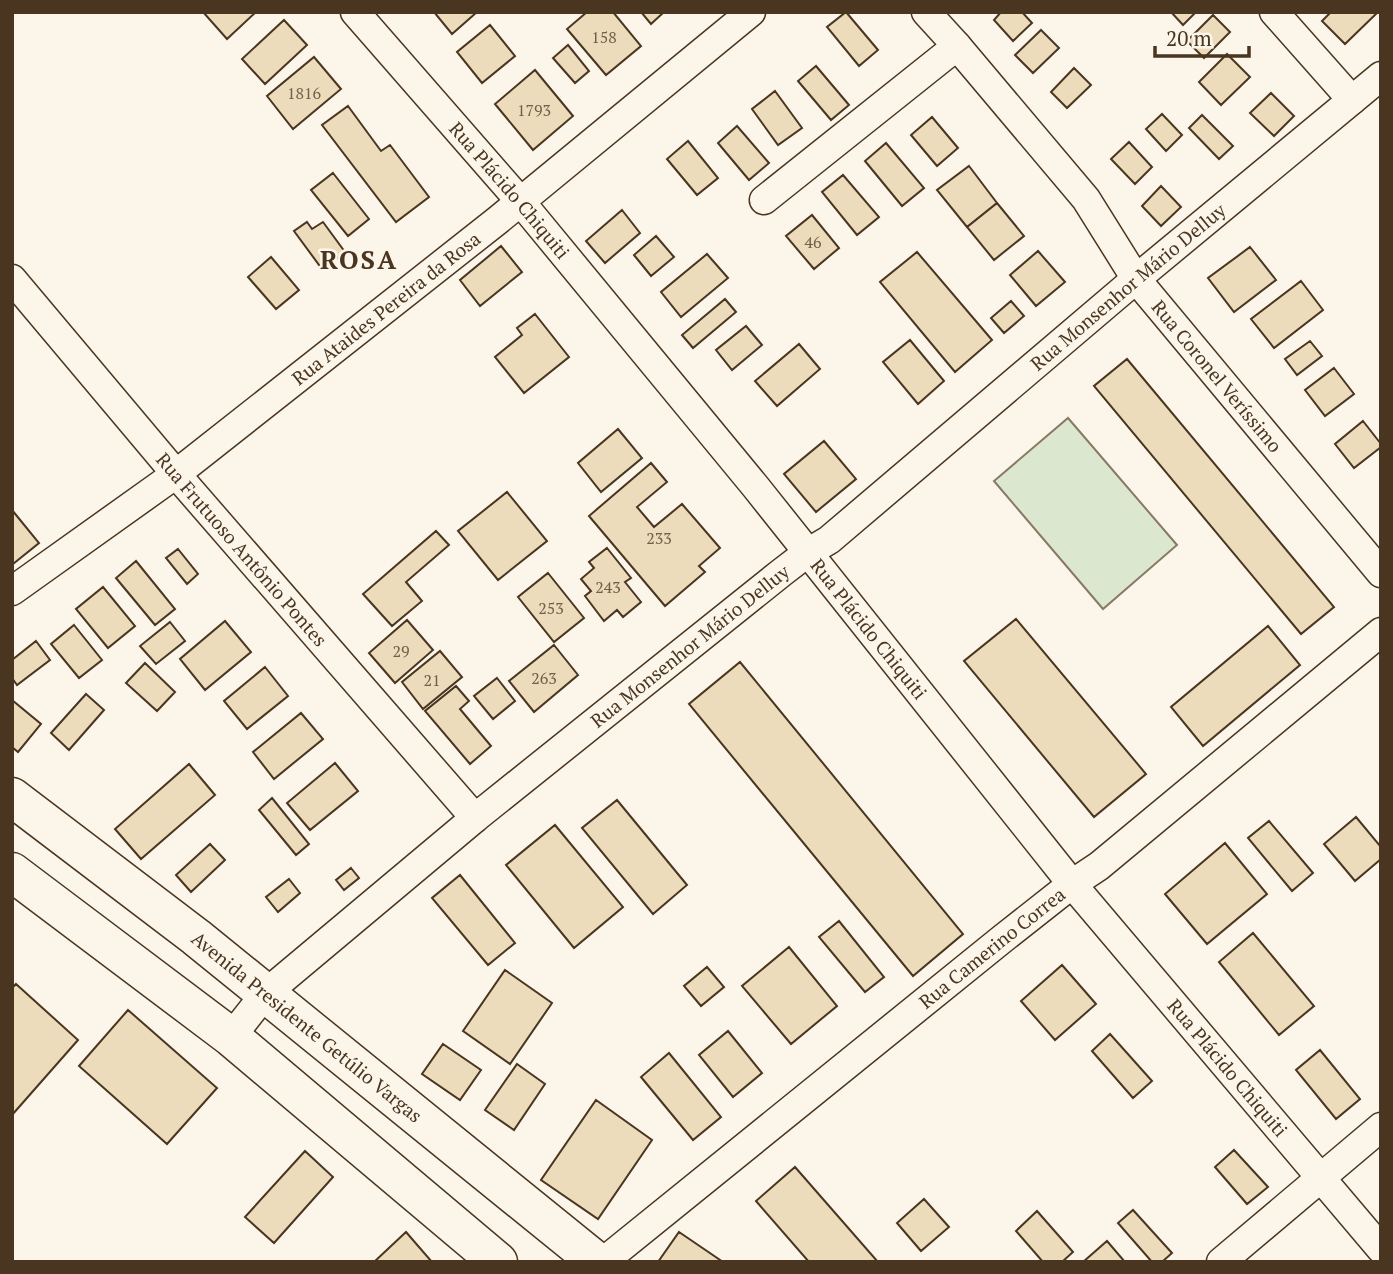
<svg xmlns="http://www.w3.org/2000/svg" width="1393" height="1274" viewBox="0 0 1393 1274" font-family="'PT Serif',serif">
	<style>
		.green { fill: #dce7d0; stroke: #887966; stroke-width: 2 }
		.building { fill: #ecdcbc; stroke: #4a3520; stroke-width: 2 }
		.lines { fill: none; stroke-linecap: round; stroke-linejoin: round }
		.minor-casing { stroke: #4a3520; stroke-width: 31 }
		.secondary-casing { stroke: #4a3520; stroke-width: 41 }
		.minor { stroke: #fbf6e9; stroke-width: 28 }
		.secondary { stroke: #fbf6e9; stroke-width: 38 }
		.labels { text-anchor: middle; stroke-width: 5; stroke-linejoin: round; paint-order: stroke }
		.number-label { font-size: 16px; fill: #725f47 }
		.street-label { font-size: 19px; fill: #4a3520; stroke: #fbf6e9 }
		.district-label { font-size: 26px; font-weight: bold; letter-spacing: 2px; fill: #4a3520; stroke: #fbf6e9 }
	</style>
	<rect width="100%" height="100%" fill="#fbf6e9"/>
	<path class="green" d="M1068,418L1177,545L1103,609L994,481Z"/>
	<path class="building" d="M203,12H256L227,39Z
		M434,12H477L452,34Z
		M587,12H613L641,46L606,75L567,29Z
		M641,12H664L651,24Z
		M846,12L878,50L859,66L827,27Z
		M1001,12H1022L1032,23L1013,41L994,20Z
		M1171,12H1196L1183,25Z
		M1331,12H1378L1345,44L1322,21Z
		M1213,15L1230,32L1204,58L1187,41Z
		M284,20L307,45L265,84L242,59Z
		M490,25L515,56L482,83L457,52Z
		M1041,30L1059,48L1033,73L1015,55Z
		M568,45L589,71L575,83L553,58Z
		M1227,54L1250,77L1221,105L1199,82Z
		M314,57L341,89L293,129L267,96Z
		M816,66L849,105L831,120L798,81Z
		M1074,68L1091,85L1067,108L1051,92Z
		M535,70L573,116L533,150L495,104Z
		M775,91L802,128L778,145L752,109Z
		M1271,93L1294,116L1274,136L1250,113Z
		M348,106L381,151L390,145L429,197L396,222L322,125Z
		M1162,114L1182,135L1166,151L1146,129Z
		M1202,115L1233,146L1219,159L1189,128Z
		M932,117L958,148L937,166L911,135Z
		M737,126L769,163L749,180L718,143Z
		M688,141L718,178L697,195L667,159Z
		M1129,142L1152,167L1135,184L1111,159Z
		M886,143L924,188L902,206L865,161Z
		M969,166L997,203L967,227L937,190Z
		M333,173L369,219L348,236L311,190Z
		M843,175L879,217L857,235L822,192Z
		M1161,186L1181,207L1161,226L1142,206Z
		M997,203L1024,236L994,260L967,227Z
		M622,210L640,233L605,263L586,241Z
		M812,215L839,248L814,269L786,236Z
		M307,222L312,229L323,222L345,252L322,269L294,231Z
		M656,236L674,257L651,276L634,255Z
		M501,246L522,272L480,306L460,280Z
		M1250,247L1276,280L1234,312L1208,278Z
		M1038,251L1065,282L1036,306L1010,275Z
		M917,252L992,340L955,372L880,282Z
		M707,254L728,278L681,317L661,292Z
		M271,257L299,290L276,309L248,277Z
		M1301,281L1323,310L1274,348L1251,319Z
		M725,299L736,312L693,348L682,335Z
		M1011,301L1024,316L1004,333L991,318Z
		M535,314L569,357L524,393L495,357L522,335L517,328Z
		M746,326L762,345L732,370L716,350Z
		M910,340L944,381L918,404L883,362Z
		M1310,341L1322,356L1297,375L1285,359Z
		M799,344L820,369L777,406L755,381Z
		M1127,359L1334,607L1301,634L1094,386Z
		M1334,368L1354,394L1325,416L1305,390Z
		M1363,421L1381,444V447L1354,468L1335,444Z
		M618,429L642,458L601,492L578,463Z
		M824,441L856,479L816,512L784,474Z
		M651,463L667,482L637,507L654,527L682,504L720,548L699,566L705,572L665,606L589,516Z
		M507,492L547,541L498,580L458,531Z
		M12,510L39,543L13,564H12Z
		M436,531L449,545L406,582L422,601L392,626L363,594Z
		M607,548L631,578L625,582L641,602L623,617L617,610L604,621L585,596L591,591L581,579L594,568L589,562Z
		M178,549L198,574L187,584L166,558Z
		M136,561L175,609L155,625L116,578Z
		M548,573L584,618L554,642L518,597Z
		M103,587L135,626L108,648L76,609Z
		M1016,619L1146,774L1094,817L964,661Z
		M407,620L433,650L395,683L369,653Z
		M225,621L251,652L205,690L180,659Z
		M170,622L185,641L156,664L140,646Z
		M74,625L102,660L79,678L51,644Z
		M1268,626L1300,665L1203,746L1171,707Z
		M36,641L50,660L17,685L12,678V660Z
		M554,645L578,675L534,712L509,681Z
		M440,651L462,677L423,709L402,682Z
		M740,662L963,934L913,976L689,704Z
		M145,663L175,692L157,711L126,683Z
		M265,667L288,696L247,729L224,701Z
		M497,678L515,701L493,719L474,696Z
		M456,686L469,701L460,709L491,746L470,764L425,711Z
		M86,694L104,710L69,750L51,733Z
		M12,700L41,724L18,752L12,747Z
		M301,713L323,739L274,779L253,752Z
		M335,763L358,791L310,830L287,803Z
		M189,764L215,795L141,859L115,829Z
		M272,798L309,844L296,855L259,810Z
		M617,800L687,885L653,914L582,828Z
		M1356,817L1381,847V859L1355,881L1324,844Z
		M1269,821L1313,873L1292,891L1248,838Z
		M555,825L623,907L574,948L506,865Z
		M1225,843L1267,894L1207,944L1165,894Z
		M210,844L225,860L191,892L176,875Z
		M351,868L359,878L344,890L336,880Z
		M460,875L515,943L488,965L432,898Z
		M289,879L300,893L278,912L266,897Z
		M839,921L884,977L865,992L819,937Z
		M1253,933L1314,1006L1279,1035L1219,962Z
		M789,947L837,1006L791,1044L742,986Z
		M1062,965L1096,1004L1055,1040L1021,1001Z
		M707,967L724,987L701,1006L684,986Z
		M505,970L552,1003L510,1064L463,1031Z
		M16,984L78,1040L12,1115V988Z
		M128,1010L217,1088L167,1144L79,1066Z
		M728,1031L762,1073L733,1097L699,1055Z
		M1110,1034L1152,1081L1133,1098L1092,1051Z
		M443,1044L481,1070L460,1100L422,1074Z
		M1320,1050L1360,1099L1336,1119L1296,1070Z
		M669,1053L721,1117L693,1140L641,1077Z
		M517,1064L545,1084L514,1130L485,1110Z
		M596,1100L652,1140L598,1219L541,1180Z
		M1234,1150L1268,1187L1247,1204L1215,1167Z
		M305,1151L333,1177L274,1243L245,1217Z
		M795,1167L878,1262H809L756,1201Z
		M924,1199L949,1227L921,1251L897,1223Z
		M1133,1210L1172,1253L1162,1262H1152L1118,1223Z
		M1037,1211L1073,1252L1062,1262H1043L1016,1231Z
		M406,1232L432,1262H374Z
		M679,1232L723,1262H658Z
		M1107,1241L1125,1262H1083Z"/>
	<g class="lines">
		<defs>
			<g id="minor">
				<path id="s1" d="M355,12L520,201L755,486L1072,884L1381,1249"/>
				<path id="s2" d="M926,12L957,46L1086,199L1136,279L1381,573"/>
				<path d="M1274,12L1352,100"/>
				<path d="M764,200L957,46"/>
				<path id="s3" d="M12,279L176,474L475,818"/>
				<path id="s4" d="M12,591L176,474L498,220L751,12"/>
				<path id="s5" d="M231,1037L265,994L475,818L781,573L807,553L829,540L1136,279L1381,76"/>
				<path id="s6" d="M603,1262L1001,940L1072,884L1099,866L1381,632"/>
				<path d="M1221,1262L1381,1127"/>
			</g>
			<g id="secondary">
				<path id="s7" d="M12,797L196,937L597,1262"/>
				<path d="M12,872L231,1037L498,1262"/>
			</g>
		</defs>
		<use href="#minor" class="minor-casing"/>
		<use href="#secondary" class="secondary-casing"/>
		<use href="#minor" class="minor"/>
		<use href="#secondary" class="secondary"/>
	</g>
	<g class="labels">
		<g class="number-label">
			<text x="604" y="43">158</text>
			<text x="304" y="99">1816</text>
			<text x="534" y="116">1793</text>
			<text x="813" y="248">46</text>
			<text x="659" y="544">233</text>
			<text x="608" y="593">243</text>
			<text x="551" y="614">253</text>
			<text x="401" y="657">29</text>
			<text x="544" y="684">263</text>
			<text x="432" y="686">21</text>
		</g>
		<g class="street-label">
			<text dy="7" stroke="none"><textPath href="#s1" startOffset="236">Rua Plácido Chiquiti</textPath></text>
			<text dy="7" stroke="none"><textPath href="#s5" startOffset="1171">Rua Monsenhor Mário Delluy</textPath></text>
			<text dy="7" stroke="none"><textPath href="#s4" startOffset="469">Rua Ataides Pereira da Rosa</textPath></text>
			<text dy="7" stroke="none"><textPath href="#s2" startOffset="467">Rua Coronel Veríssimo</textPath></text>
			<text dy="7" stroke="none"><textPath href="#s3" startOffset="355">Rua Frutuoso Antônio Pontes</textPath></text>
			<text dy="7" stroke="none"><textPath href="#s1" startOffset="803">Rua Plácido Chiquiti</textPath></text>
			<text dy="7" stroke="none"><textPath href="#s5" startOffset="604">Rua Monsenhor Mário Delluy</textPath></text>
			<text dy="7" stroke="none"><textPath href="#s6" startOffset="500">Rua Camerino Correa</textPath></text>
			<text dy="7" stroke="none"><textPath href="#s7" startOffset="374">Avenida Presidente Getúlio Vargas</textPath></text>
			<text dy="7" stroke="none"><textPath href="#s1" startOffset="1370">Rua Plácido Chiquiti</textPath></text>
		</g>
		<g class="district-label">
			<text x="359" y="269">ROSA</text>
		</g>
	</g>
	<rect width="1393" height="1274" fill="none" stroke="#4a3520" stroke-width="28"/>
	<path d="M1155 46v10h94v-10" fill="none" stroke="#4a3520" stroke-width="3.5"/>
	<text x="1166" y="46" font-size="21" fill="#4a3520" stroke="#fbf6e9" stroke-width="5" paint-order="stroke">20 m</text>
</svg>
